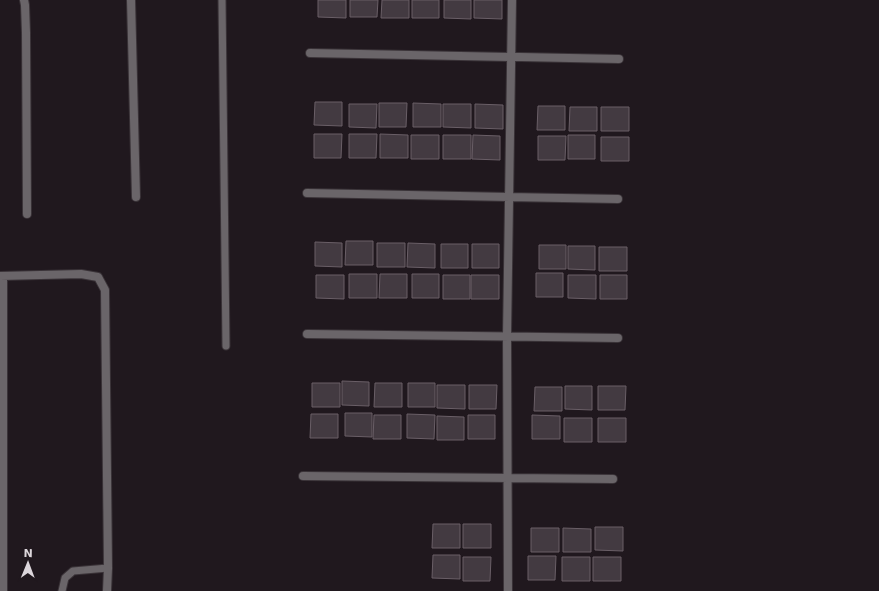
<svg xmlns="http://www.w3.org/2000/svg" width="879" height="591" viewBox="0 0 879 591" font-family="'DejaVu Sans',sans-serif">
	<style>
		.building { fill: #433a41; stroke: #6a5f67 }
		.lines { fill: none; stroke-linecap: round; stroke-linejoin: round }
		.lane-casing { stroke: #3a3338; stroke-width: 9 }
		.street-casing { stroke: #3a3338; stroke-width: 10 }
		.lane { stroke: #6a6569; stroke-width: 7 }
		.street { stroke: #6a6569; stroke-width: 8 }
	</style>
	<rect width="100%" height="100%" fill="#20181e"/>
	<path class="building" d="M318,0H346V18L318,17Z
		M350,0H378L377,17H350Z
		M382,0H409V18H381Z
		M412,0H439V18H412Z
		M444,0H471V19L444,18Z
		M474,0H502V19L474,18Z
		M315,102H342V126L314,125Z
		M379,103H407L406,127H379Z
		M413,103L441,104V127H413Z
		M349,104H377L376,128L349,127Z
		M443,104H471V128L443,127Z
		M475,104L503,105V129L475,128Z
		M538,106H565V130H537Z
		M570,107H597V131H569Z
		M601,107H629V131H601Z
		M314,134H342L341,158H314Z
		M349,134H377L376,158H349Z
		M380,134L408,135V158H380Z
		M411,135H439V159H411Z
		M443,135H471V159H443Z
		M473,135L500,136V160L472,159Z
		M568,135H595V159H568Z
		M538,136H566L565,160H538Z
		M601,137H629V161H601Z
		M346,241H373V265H345Z
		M315,242L342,243V267L315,266Z
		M377,243H405V267H377Z
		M408,243L435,244V268L407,267Z
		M441,244H468V268H441Z
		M472,244H499V268H472Z
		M539,245H566V269H539Z
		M568,246H595V270L568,269Z
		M599,247H627V271H599Z
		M536,273H563V297H536Z
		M349,274H377V298H349Z
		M380,274H407V298H379Z
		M412,274H439V298H412Z
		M316,275H344V299L316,298Z
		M443,275H470V299H443Z
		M471,275H499V299H471Z
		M568,275H596V299L568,298Z
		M600,275H627V299H600Z
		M342,381L369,382V406L342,405Z
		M312,383H340V407H312Z
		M375,383H402V407H374Z
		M408,383H435V407H408Z
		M437,385H465V409L437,408Z
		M469,385H497L496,409H469Z
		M565,386H592V410L565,409Z
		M598,386H626L625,410H598Z
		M535,387H562V411H534Z
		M345,413H372V437L345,436Z
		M311,414H338V438H310Z
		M407,414L435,415L434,439L407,438Z
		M374,415H401V439H373Z
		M468,415H495V439H468Z
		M532,415L560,416V439H532Z
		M437,416L464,417V440H437Z
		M564,418H592V442H564Z
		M598,418H626V442H598Z
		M433,524H460V548H432Z
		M463,524H491V548H463Z
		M595,527H623V551L595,550Z
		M531,528H559V552H531Z
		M563,528L591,529V552H563Z
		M433,555H460V579L432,578Z
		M528,556H556L555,580H528Z
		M463,557H491L490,581H463Z
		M562,557H590V581H562Z
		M593,557H621V581H593Z"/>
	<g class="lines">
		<defs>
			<path id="lane" d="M222,0L226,346
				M62,591L65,578L73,571L108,568"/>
			<path id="street" d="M24,0L25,5L26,33L27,214
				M131,0L136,197
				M310,53L619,59
				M307,193L618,199
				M0,276L81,274L98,277L105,290L108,568L107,591
				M307,334L618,338
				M303,476L613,479
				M3,591V276
				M508,591L507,336L512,0"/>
		</defs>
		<use href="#lane" class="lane-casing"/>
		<use href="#street" class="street-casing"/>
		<use href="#lane" class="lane"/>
		<use href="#street" class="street"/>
	</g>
	<g transform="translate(28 563) rotate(1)" stroke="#20181e" stroke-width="3" paint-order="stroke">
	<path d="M0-3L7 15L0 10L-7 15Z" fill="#dcd6db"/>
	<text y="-6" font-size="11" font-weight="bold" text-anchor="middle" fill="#dcd6db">N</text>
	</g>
</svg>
